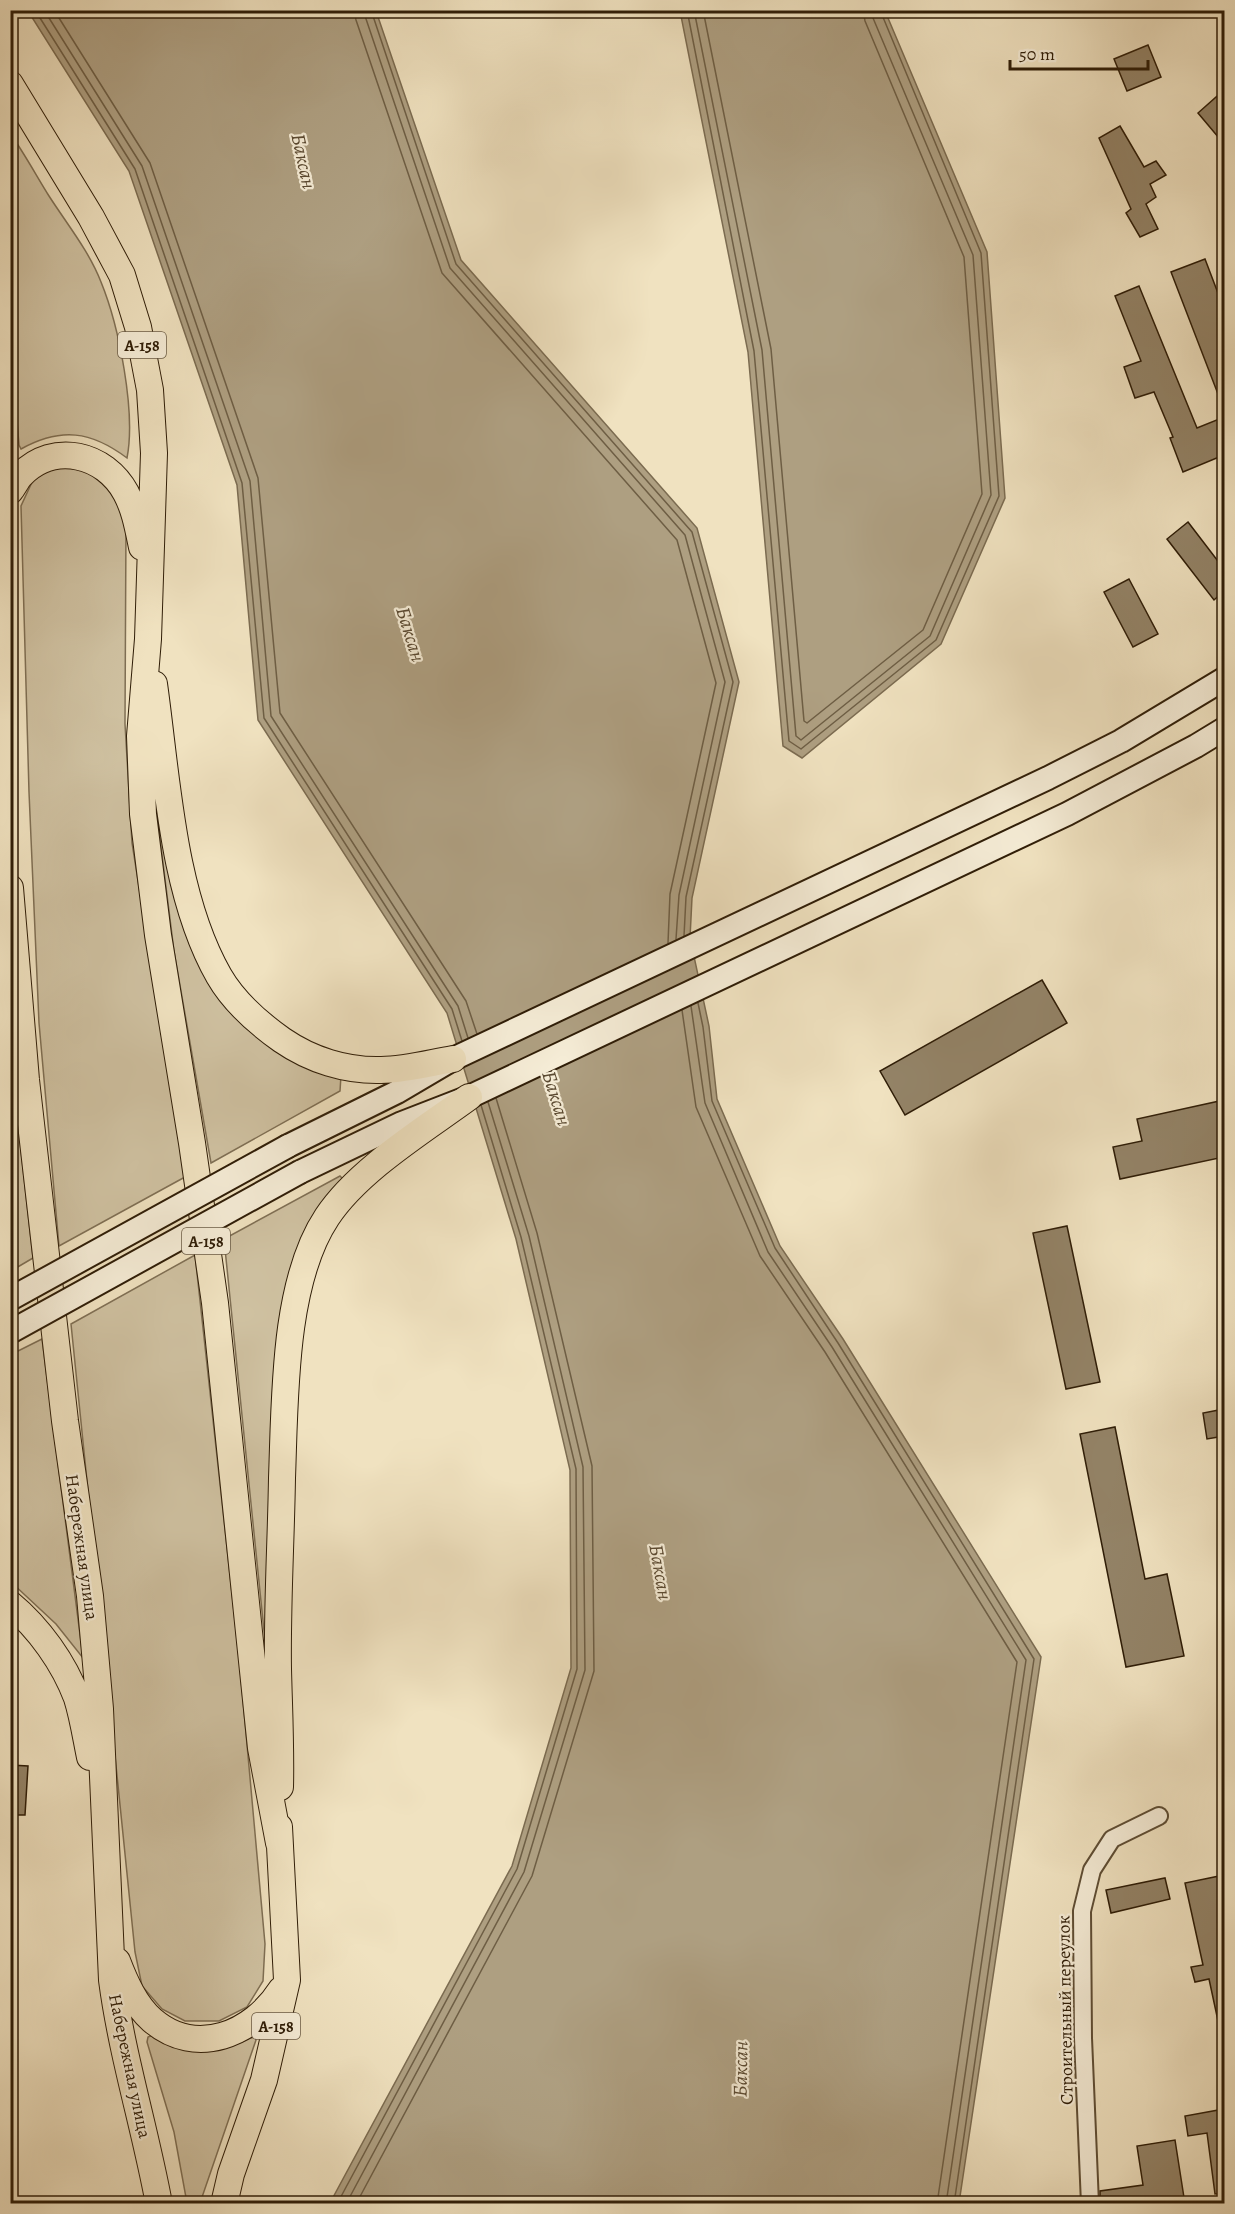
<svg xmlns="http://www.w3.org/2000/svg" width="1235" height="2214" viewBox="0 0 1235 2214" font-family="Alegreya,serif">
	<style>
		.green { fill: #cfc1a1; stroke: #7f6f54; stroke-width: 1.5 }
		.water { fill: #ae9f81; stroke: #7b6b50; stroke-width: 1.5 }
		.lines { fill: none; stroke-linecap: round; stroke-linejoin: round }
		.shore { stroke: #6e5e44; stroke-width: 1.5 }
		.building { fill: #938367; stroke: #2f1d07; stroke-width: 1.5 }
		.minor-casing { stroke: #5f4e35; stroke-width: 20 }
		.secondary-casing { stroke: #2f1d07; stroke-width: 26 }
		.primary-casing { stroke: #2f1d07; stroke-width: 28 }
		.minor { stroke: #f5ecd6; stroke-width: 16 }
		.secondary { stroke: #f5ecd6; stroke-width: 22 }
		.primary { stroke: #f0e2c0; stroke-width: 26 }
		.secondary-bridge-casing { stroke: #2f1d07; stroke-width: 26; stroke-linecap: butt }
		.secondary-bridge { stroke: #f5ecd6; stroke-width: 22 }
		.labels { text-anchor: middle; stroke-width: 4.5; stroke-linejoin: round; paint-order: stroke }
		.shield { fill: #f5ecd6; stroke: #6a5b45; stroke-width: 1.5 }
		.shield-label { font-size: 16px; font-weight: bold; fill: #2f1d07 }
		.street-label { font-size: 18px; fill: #2f1d07; stroke: #f5ecd6 }
		.water-label { font-size: 20px; font-style: italic; fill: #5b4a32; stroke: #f5ecd6 }
	</style>
	<rect width="100%" height="100%" fill="#f0e2c0"/>
	<filter id="stains"><feTurbulence type="fractalNoise" baseFrequency=".00333" numOctaves="4"/><feColorMatrix values="0 0 0 0 .2 0 0 0 0 .09 0 0 0 0 .02 0 0 0 .5 -.17"/></filter>
	<radialGradient id="worn" r=".72"><stop offset=".6" stop-color="#630" stop-opacity="0"/><stop offset="1" stop-color="#630" stop-opacity=".3"/></radialGradient>
	<path class="green" d="M10,133C24,153 36,175 49,196C67,224 89,251 101,282C119,326 136,412 127,458C91,431 61,427 21,449L19,445L10,337Z
		M56,466C83,467 111,471 122,501C124,508 124,517 126,524L125,724L132,843L185,1177L59,1246L39,1023L29,792L21,506L33,480Z
		M155,799H159L198,956L341,1075L340,1091L211,1163L174,951Z
		M10,1053L33,1258L11,1271H10Z
		M340,1176L345,1181L300,1243L268,1670L224,1239Z
		M195,1255L240,1667L265,1944L263,1981L247,2007L219,2021H185L162,2009L142,1986L135,1952L71,1324Z
		M42,1339L83,1658L56,1624L11,1582L10,1355Z
		M153,2035C203,2061 206,2048 255,2037L256,2040L200,2203H187L174,2132L147,2042L148,2037Z"/>
	<path class="water" d="M28,11H376L461,260L697,528L739,682L692,898L690,938L709,1026L717,1099L780,1246L843,1339L1041,1657L959,2203H330L512,1866L571,1668L570,1470L516,1239L447,1013L258,720L237,485L129,171Z
		M680,11H885L987,252L1005,498L941,644L802,758L783,746L748,352Z"/>
	<g class="lines">
		<path class="shore" d="M35,10L135,169L242,483L264,718L452,1009L462,1041
			M44,10L142,166L250,481L271,716L458,1006L468,1038
			M54,10L150,163L258,478L280,713L466,1001L477,1034
			M354,10L356,20L442,273L677,540L716,683L670,894L668,943
			M363,10L450,268L685,535L725,682L679,895L676,939
			M371,10L456,264L692,532L733,682L686,897L684,936
			M687,10L754,351L789,741L801,749L936,640L999,496L981,253L880,10
			M694,10L762,350L796,736L801,740L930,636L991,495L973,255L873,18L872,10
			M703,10L771,349L804,721L807,723L923,630L982,494L964,257L865,21L863,10
			M698,1003L703,1027L712,1101L775,1248L838,1343L1034,1659L954,2204
			M691,1006L705,1103L768,1252L832,1347L1026,1660L946,2204
			M682,1010L696,1107L760,1256L825,1352L1017,1662L937,2204
			M337,2204L517,1869L577,1669L576,1469L521,1237L481,1105
			M346,2204L524,1872L585,1670L583,1467L529,1236L488,1102
			M356,2204L532,1876L594,1671L592,1466L537,1233L496,1098"/>
	</g>
	<path class="building" d="M1148,45L1161,77L1127,91L1114,59Z
		M1224,90V144L1198,113Z
		M1120,126L1144,167L1156,161L1166,175L1150,184L1156,197L1146,204L1158,229L1140,237L1126,213L1131,209L1099,138Z
		M1205,259L1224,309L1223,407L1171,272Z
		M1139,286L1197,428L1224,417V455L1183,472L1170,438L1173,437L1154,392L1135,398L1124,367L1141,361L1115,296Z
		M1188,522L1224,569V591L1214,600L1167,539Z
		M1129,579L1158,634L1133,647L1104,592Z
		M1042,980L1067,1023L905,1115L880,1071Z
		M1224,1100V1157L1120,1179L1113,1147L1142,1141L1137,1119Z
		M1067,1226L1100,1382L1066,1389L1033,1233Z
		M1224,1409V1436L1207,1439L1203,1413Z
		M1115,1427L1145,1579L1167,1574L1184,1656L1126,1667L1080,1434Z
		M10,1765L28,1766L25,1815H10Z
		M1224,1875V2021H1218L1209,1979L1195,1982L1191,1967L1203,1965L1185,1883Z
		M1165,1878L1170,1899L1111,1913L1106,1890Z
		M1224,2109V2193L1215,2194L1207,2133L1188,2136L1185,2116Z
		M1175,2140L1185,2204H1100V2191L1143,2185L1137,2146Z"/>
	<g class="lines">
		<defs>
			<path id="minor" d="M1090,2204L1083,2038L1082,1911L1092,1870L1112,1839L1159,1816"/>
			<path id="secondary" d="M288,1146L397,1092L453,1059L1048,778L1121,741L1224,679
				M300,1172L402,1123L469,1097L1067,814L1196,746L1224,729"/>
			<path id="primary" d="M10,84L91,217L122,275L138,327L150,390L154,453L148,639L140,736L143,814L158,935L192,1143L215,1303L261,1748L279,1843
				M10,491C14,486 17,479 21,475C54,441 105,454 126,493C135,510 138,528 142,547
				M154,684C167,776 172,894 219,976C234,1002 258,1023 282,1040C311,1060 346,1071 381,1070C405,1070 430,1063 453,1059
				M10,888L26,1080L65,1421L90,1596L100,1709L112,1980C122,2056 145,2128 159,2204
				M10,1604C39,1628 64,1663 77,1698C83,1717 86,1738 90,1757
				M280,1787C281,1748 279,1709 278,1669C277,1606 281,1542 282,1478C285,1400 283,1283 327,1217C358,1170 424,1130 469,1097
				M117,1961C125,1982 135,2005 152,2020C196,2058 253,2034 281,1990
				M224,2204L231,2174L264,2080L287,1980L279,1827"/>
		</defs>
		<use href="#minor" class="minor-casing"/>
		<use href="#secondary" class="secondary-casing"/>
		<use href="#primary" class="primary-casing"/>
		<use href="#minor" class="minor"/>
		<use href="#secondary" class="secondary"/>
		<use href="#primary" class="primary"/>
		<defs>
			<path id="secondary-bridge" d="M10,1299L288,1146
				M10,1332L300,1172"/>
		</defs>
		<use href="#secondary-bridge" class="secondary-bridge-casing"/>
		<use href="#secondary-bridge" class="secondary-bridge"/>
	</g>
	<g class="labels">
		<g class="shield">
			<rect x="118" y="332" width="48" height="26" rx="4.5"/>
			<rect x="182" y="1228" width="48" height="26" rx="4.5"/>
			<rect x="252" y="2013" width="48" height="26" rx="4.5"/>
		</g>
		<g class="shield-label">
			<text x="142" y="351">А-158</text>
			<text x="206" y="1247">А-158</text>
			<text x="276" y="2032">А-158</text>
		</g>
		<g class="street-label">
			<text transform="translate(82 1547) rotate(82)" y="6">Набережная улица</text>
			<text transform="translate(1065 2010) rotate(-91)" y="6">Строительный переулок</text>
			<text transform="translate(130 2066) rotate(78)" y="6">Набережная улица</text>
		</g>
		<g class="water-label">
			<text transform="translate(304 161) rotate(78)" y="7">Баксан</text>
			<text transform="translate(411 634) rotate(73)" y="7">Баксан</text>
			<text transform="translate(557 1098) rotate(73)" y="7">Баксан</text>
			<text transform="translate(661 1572) rotate(80)" y="7">Баксан</text>
			<text transform="translate(740 2069) rotate(-89)" y="7">Баксан</text>
		</g>
	</g>
	<rect width="1235" height="2214" fill="none" stroke="#f0e2c0" stroke-width="36"/>
	<rect x="12" y="12" width="1211" height="2190" fill="none" stroke="#2f1d07" stroke-width="3"/>
	<rect x="18" y="18" width="1199" height="2178" fill="none" stroke="#2f1d07" stroke-width="1.5"/>
	<path d="M1010 60v9h138v-9" fill="none" stroke="#2f1d07" stroke-width="3"/>
	<text x="1019" y="60" font-size="18" fill="#2f1d07" stroke="#f5ecd6" stroke-width="4.5" paint-order="stroke">50 m</text>
	<rect width="100%" height="100%" filter="url(#stains)"/>
	<rect width="100%" height="100%" fill="url(#worn)"/>
</svg>
